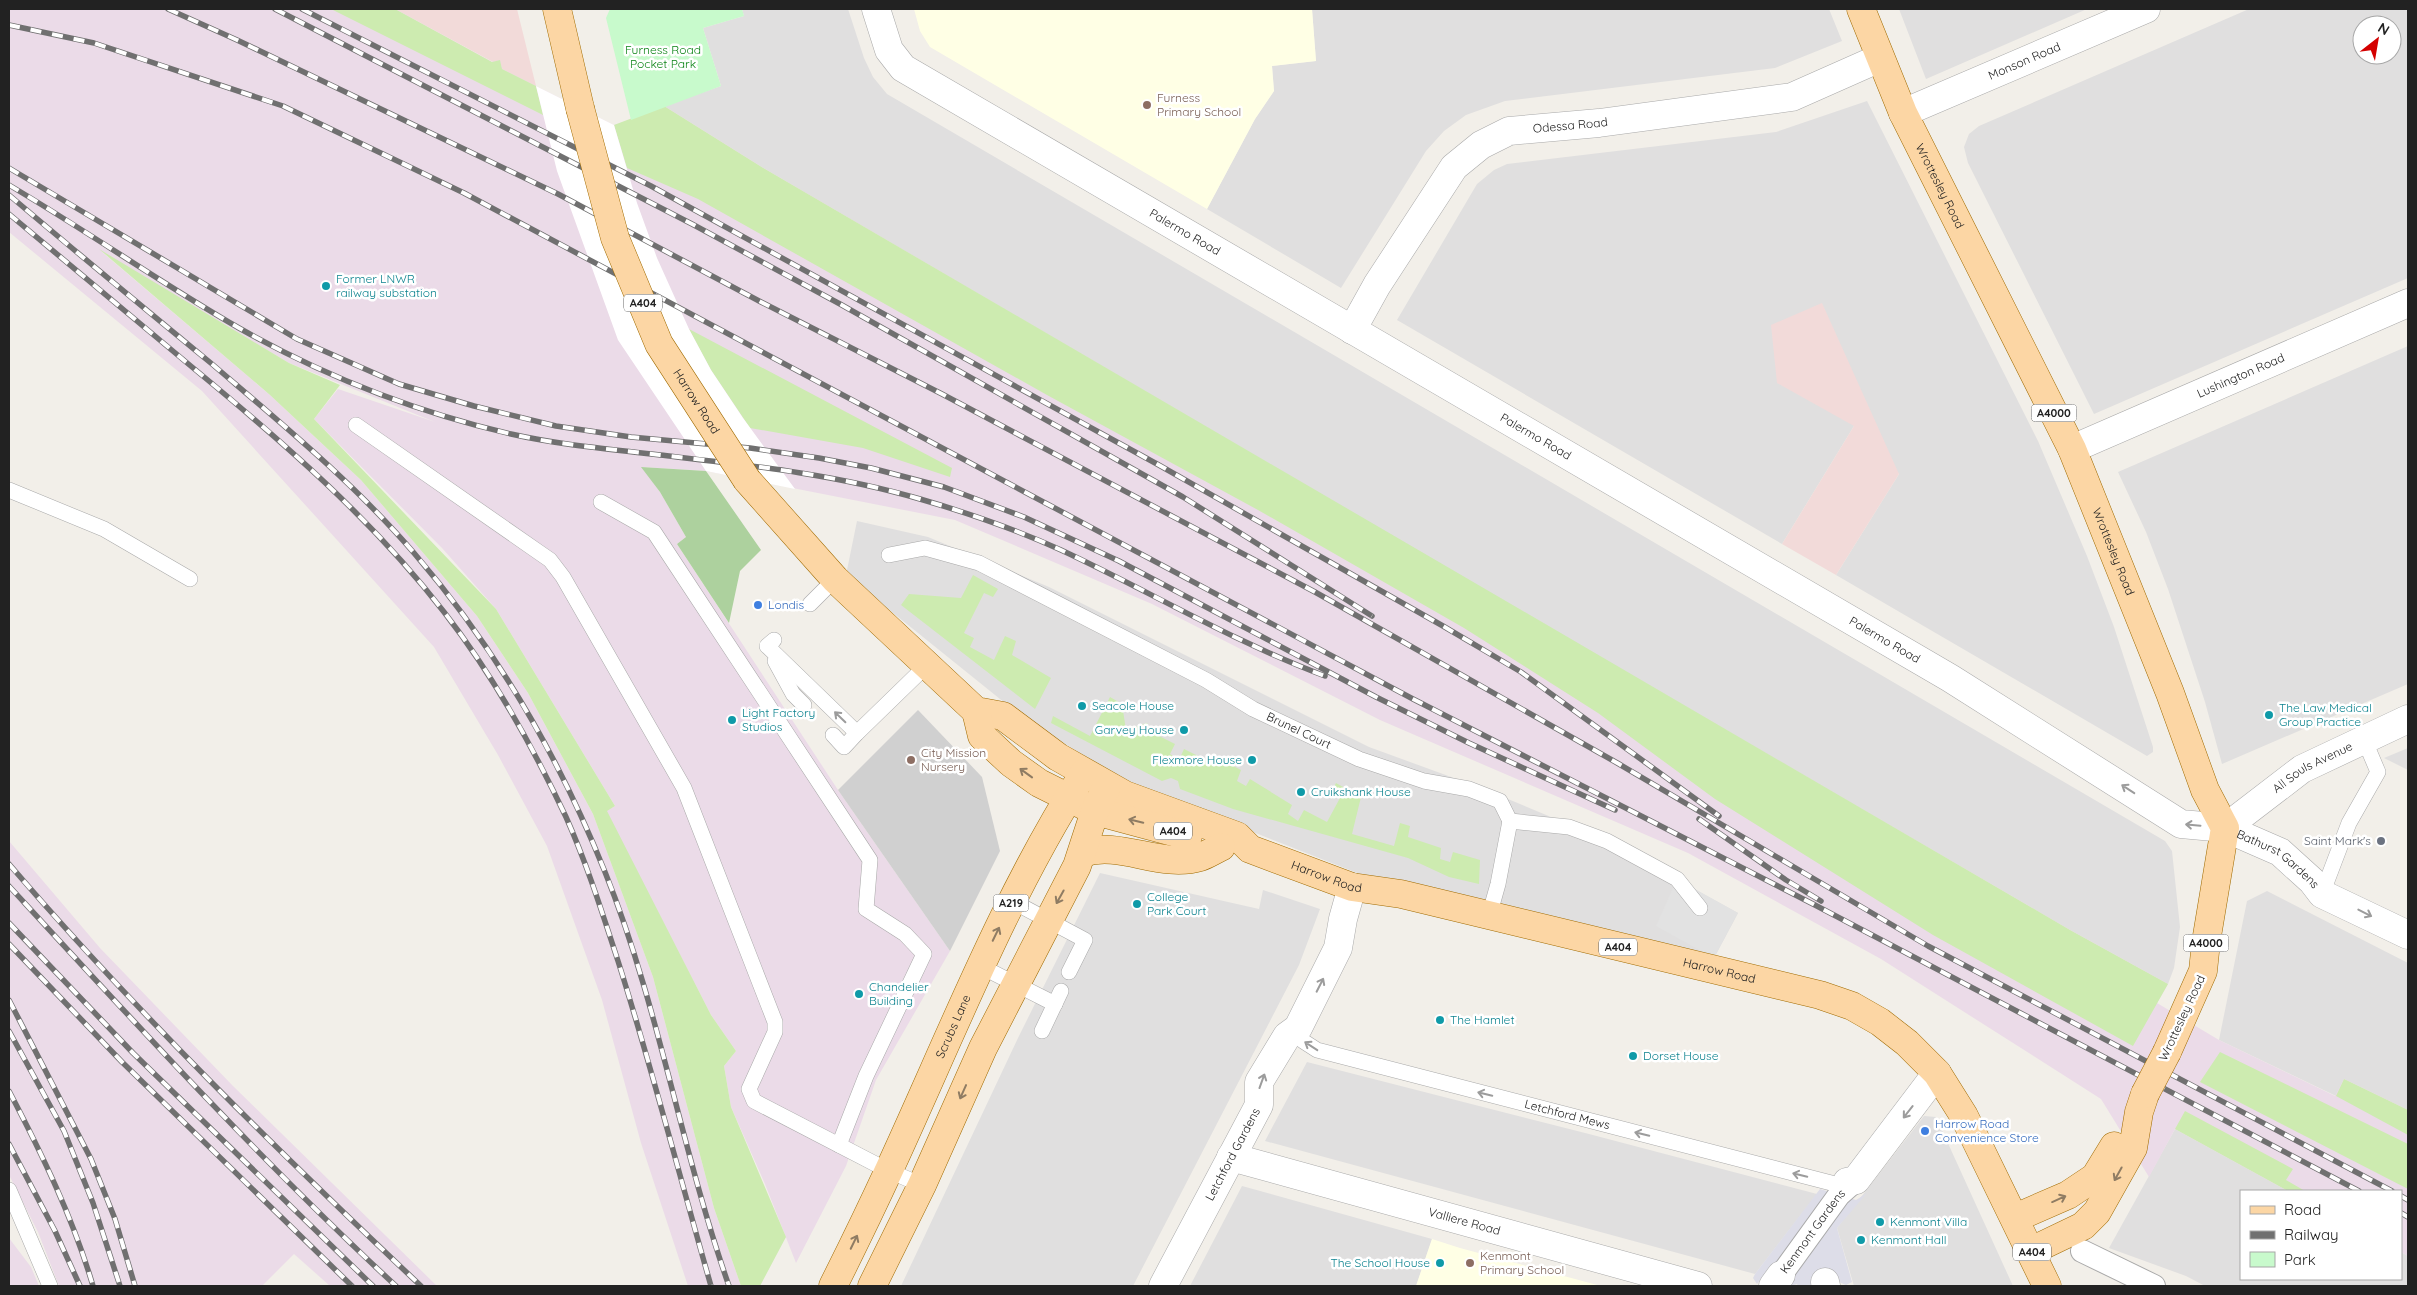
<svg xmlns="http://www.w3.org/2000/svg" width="2417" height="1295" viewBox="0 0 2417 1295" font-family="Quicksand,sans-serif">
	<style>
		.residential { fill: #e0dfdf; fill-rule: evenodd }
		.commercial { fill: #f2dad9 }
		.industrial { fill: #ebdbe8 }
		.education { fill: #ffffe5 }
		.religious { fill: #d0d0d0 }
		.grass { fill: #cdebb0 }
		.forest { fill: #add19e }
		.park { fill: #c8facc }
		.parking { fill: #e2e2e2 }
		.plaza { fill: #dddde8 }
		.pier { fill: #fff }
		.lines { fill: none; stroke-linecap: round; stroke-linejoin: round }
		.service-casing { stroke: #a9a9a9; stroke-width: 16 }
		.pedestrian-casing { stroke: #a9a9a9; stroke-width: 24 }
		.minor-casing { stroke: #a9a9a9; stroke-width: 29 }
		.tertiary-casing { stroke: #a9a9a9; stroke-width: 29 }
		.primary-casing { stroke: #a06b00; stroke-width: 29 }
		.service { stroke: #fff; stroke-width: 15 }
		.pedestrian { stroke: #fff; stroke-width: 22 }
		.minor { stroke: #fff; stroke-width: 28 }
		.tertiary { stroke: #fff; stroke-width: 28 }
		.primary { stroke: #fcd6a4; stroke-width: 28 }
		.rail-casing { stroke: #707070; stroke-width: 5.5 }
		.rail { stroke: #fff; stroke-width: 4; stroke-dasharray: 11; stroke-linecap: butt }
		.primary-bridge-casing { stroke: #a06b00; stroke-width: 29; stroke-linecap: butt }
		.primary-bridge { stroke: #fcd6a4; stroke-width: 28 }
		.oneway { stroke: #9c9c9c }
		.oneway2 { stroke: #8f7c63 }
		.education-dot { fill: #8d6e63; stroke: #fff; stroke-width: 2 }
		.culture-dot { fill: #0f9aa8; stroke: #fff; stroke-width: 2 }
		.shop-dot { fill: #3f7fe0; stroke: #fff; stroke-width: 2 }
		.worship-dot { fill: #6b7280; stroke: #fff; stroke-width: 2 }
		.labels { text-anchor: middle; stroke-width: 5; stroke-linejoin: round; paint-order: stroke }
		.shield { fill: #fff; stroke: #646464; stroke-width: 1 }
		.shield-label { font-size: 11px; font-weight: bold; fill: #222 }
		.park-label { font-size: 12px; fill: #0c8416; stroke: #fff }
		.street-label { font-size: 12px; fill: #222; stroke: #fff }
		.education-label { font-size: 12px; fill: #785e54; stroke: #fff; text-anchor: start }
		.culture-label { font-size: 12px; fill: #0d838f; stroke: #fff; text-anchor: start }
		.shop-label { font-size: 12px; fill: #366cbe; stroke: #fff; text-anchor: start }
		.worship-label { font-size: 12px; fill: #5b616d; stroke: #fff; text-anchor: end }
	</style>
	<rect width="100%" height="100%" fill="#f2efe9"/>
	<path class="residential" d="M742,9H848L864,58L873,77L887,94L2165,841L2172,851L2180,927L2174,968L2168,984L2070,930L1459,575L765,169L664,106L721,86L703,28L744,16Z
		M1312,9H1829L1842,41L1775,68L1505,101L1466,115L1444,131L1426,151L1341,288L1207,209L1255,119L1274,91L1272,66L1316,61Z
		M1899,9H2087L1926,79Z
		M2249,9H2408V278L2094,414L1968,163L1964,147L1969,134L1979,126ZM2362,25H2392V55H2362Z
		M1867,101L2038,441L2087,556L2114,627L2153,747V752L2147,756L1836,575L1899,474L1854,426L1782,544L1397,320L1477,184L1494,170L1507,164L1776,132Z
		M2408,346V684L2222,764L2205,702L2168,589L2146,532L2118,472Z
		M857,521L928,537L1049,587L1369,747L1484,789L1599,837L1738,913L1714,958L1370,878L1126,782L1021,716L846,575Z
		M2408,748V770L2384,758Z
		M1100,873L1259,909L1263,890L1320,909L1299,965L1133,1286H901L1018,1038Z
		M2267,891L2408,963V1110L2344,1079L2336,1096L2219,1040L2247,901Z
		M1307,1062L1589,1134L1817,1194L1755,1274L1265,1141Z
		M1924,1116L1936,1117L2013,1286H1854L1837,1228Z
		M2175,1129L2288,1191H2241V1279H2401V1252L2408,1256V1286H2205L2186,1276L2109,1248Z
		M1242,1186L1432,1239L1416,1286H1190Z"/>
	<path class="commercial" d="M395,9H517L536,86L502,69L500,61L493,62Z
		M1822,303L1899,474L1836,575L1782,544L1854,426L1777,383L1771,325Z"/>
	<path class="industrial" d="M9,9H395L492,62L500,60L502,69L614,125L631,120L664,106L765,169L1459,575L2070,930L2168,984L2157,1003L2219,1040L2335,1096L2344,1079L2408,1110V1256L2401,1252V1191H2288L2175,1129L2149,1177L2101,1099L1881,959L1688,853L1380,720L1152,604L955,520L706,471L642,467L660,492L686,537L677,544L838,790L950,951L876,1080L846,1166L796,1263L765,1184L731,1107L724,1066L736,1051L711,1015L606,811L615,806L496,609L442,548L314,419L338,389L435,422L289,363L102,252L270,395L361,480L477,616L528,693L593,814L653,977L714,1208L741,1286H688L641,1143L602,1000L547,846L498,755L434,647L202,391L9,232Z
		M9,841L100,948L233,1086L437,1286H330L294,1254L262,1286H59L38,1232L9,1175Z
		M9,1238L31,1267L39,1286H9Z"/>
	<path class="education" d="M914,9H1312L1316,61L1272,66L1274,91L1255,119L1207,209L930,47L920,31Z
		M1432,1239L1460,1248L1601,1286H1416Z"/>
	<path class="religious" d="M918,710L982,777L1000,851L950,951L838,790Z"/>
	<path class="grass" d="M331,9H395L492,62L500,60L502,69L536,86L543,115Z
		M664,106L765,169L2070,930L2168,984L2133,1046L1933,935L1715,799L1598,713L1464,628L1258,510L1047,395L698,199L627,168L614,125Z
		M99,249L289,363L340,385L314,419L496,609L615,806L607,811L711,1015L736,1051L724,1066L731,1107L786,1237L760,1286H741L714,1208L653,977L593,814L528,693L477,616L361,480L270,395Z
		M689,329L952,468L950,477L863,448L750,428L711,370Z
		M973,575L998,589L993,597L984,593L964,633L974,638L970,647L994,660L1005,636L1016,641L1012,655L1051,678L1035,709L901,605L909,594L961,598Z
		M1110,697L1122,704L1126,730L1147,723L1151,732L1175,744L1170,754L1179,760L1184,749L1214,764L1218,758L1241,770L1237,781L1246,786L1250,779L1292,805L1288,814L1298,821L1304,810L1327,822L1340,798L1331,793L1336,783L1361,797L1352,834L1394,846L1400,823L1410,826L1408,837L1441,848L1440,859L1450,862L1453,852L1480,860L1479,884L1449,877L1408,858L1233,809L1180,789L1178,781L1171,778L1162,781L1051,723L1053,716L1090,736Z
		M2220,1052L2408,1144V1189L2200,1082Z
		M2344,1079L2408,1110V1135L2336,1096Z
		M2185,1111L2293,1169L2286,1180L2305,1191H2288L2175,1129Z"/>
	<path class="forest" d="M641,467L706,471L761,550L740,571L729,623L677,544L686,537L660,492Z"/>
	<path class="park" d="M610,9H742L744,16L703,28L721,86L631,120L606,18Z"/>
	<path class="parking" d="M1677,879L1738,913L1714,958L1656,926Z"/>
	<path class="plaza" d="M1820,1189L1856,1200L1867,1193L1837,1228L1852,1282L1846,1285L1834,1280L1819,1286H1798L1797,1284L1790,1286L1768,1269L1757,1284L1753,1278L1755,1274Z"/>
	<path class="pier" d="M536,86L614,125L637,203L657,258L689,329L711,370L743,418L795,489L706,471L618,340L557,171Z"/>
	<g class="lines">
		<defs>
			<g id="service">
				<path d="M356,425L537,551L550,560L563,577L684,788L775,1022V1032L749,1089L754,1101L889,1171L922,1185"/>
				<path d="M9,490L104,529L190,579"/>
				<path d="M601,502L654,532L870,860L866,909L905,934L924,954L866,1076L839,1145"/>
				<path id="s1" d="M889,555L925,548L979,563L1206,680L1253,709L1359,759L1424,781L1469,789L1500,801L1510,821L1569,827L1607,841L1677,879L1700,908"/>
				<path d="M810,604L835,579"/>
				<path d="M774,640L767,646L857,733L926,666"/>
				<path d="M775,661L793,694L804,705"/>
				<path d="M833,735L844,747L857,733"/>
				<path d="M2322,894L2349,823L2378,772L2364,739"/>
				<path d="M1012,901L1085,940L1069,972"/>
				<path d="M1489,916L1498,884L1510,821"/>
				<path d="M980,966L1055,1004"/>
				<path id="s2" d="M1298,1028L1303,1041L1317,1050L1839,1185L1847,1182"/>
				<path d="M1042,1031L1061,991"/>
				<path d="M9,1190L50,1286"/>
			</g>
			<g id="pedestrian">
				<path d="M2082,1251L2154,1286"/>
				<path id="s3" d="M1781,1275L1839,1195L1856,1180"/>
			</g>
			<g id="minor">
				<path id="s4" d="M1903,113L2146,9"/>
				<path id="s5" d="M1352,330L1377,285L1454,167L1481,145L1509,131L1599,123L1792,97L1880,58"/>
				<path id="s6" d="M2072,449L2408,303"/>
				<path id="s7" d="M2225,828L2280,852L2312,881L2322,894L2408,935"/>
				<path id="s8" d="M1231,1157L1698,1286"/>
				<path d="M1847,1182L1856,1180L1937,1073"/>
				<path d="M1825,1282L1826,1286"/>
				<path id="s9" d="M1163,1286L1259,1105V1082L1287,1036L1298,1028L1338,948L1343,919L1352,887"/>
				<path d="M1773,1286L1781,1275"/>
			</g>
			<g id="tertiary">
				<path id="s10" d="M876,9L889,50L903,68L1950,678L2181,824L2225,828L2302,769L2408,719"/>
			</g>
			<g id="primary">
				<path d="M557,9L580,108"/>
				<path id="s11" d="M1861,9L1903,113L2072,449L2170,693L2205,790L2225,828L2206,942L2203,971L2167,1052"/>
				<path id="s12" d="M747,480L835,579L976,711L1003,716L1058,757L1125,795L1237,836L1250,849L1352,887L1401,894L1820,995L1852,1006L1880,1022L1907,1043L1937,1073L1964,1116L2047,1286"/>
				<path d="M976,711L982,736L1011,763L1039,783L1095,811L1188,836"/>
				<path d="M1082,853C1121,840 1160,869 1200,857C1207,855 1214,850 1221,847"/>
				<path d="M2015,1218L2068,1195L2095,1177L2114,1146"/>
				<path d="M2031,1251L2083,1226L2097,1212L2133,1148L2139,1112L2145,1094"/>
				<path id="s13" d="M833,1286C852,1248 871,1209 889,1170C951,1036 1004,898 1084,773"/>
				<path d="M872,1286L922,1185L983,1048L1077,866L1095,811L1107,786"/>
			</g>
		</defs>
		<use href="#service" class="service-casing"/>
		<use href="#pedestrian" class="pedestrian-casing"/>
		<use href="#minor" class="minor-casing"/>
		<use href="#tertiary" class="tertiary-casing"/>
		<use href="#primary" class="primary-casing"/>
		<use href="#service" class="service"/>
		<use href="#pedestrian" class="pedestrian"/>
		<use href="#minor" class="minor"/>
		<use href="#tertiary" class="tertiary"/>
		<use href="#primary" class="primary"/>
		<defs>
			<path id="rail" d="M168,9L237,40L558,194L761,302L942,394L1315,592L1619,764L1928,946L2392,1191
				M275,9L692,224L840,304L1183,497L1372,616
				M302,9L651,186L1157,464L1443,626L1521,672L1719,816
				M9,25L94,43L283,106L464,193L1413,699L1813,904L2359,1191
				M9,168L297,339L399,384L474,406L556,426L631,437L750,448L819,458L871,468L944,487L1024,517L1119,561L1376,697L1469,743L1615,810
				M9,185C87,231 161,283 239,328C324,376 416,412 511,434C560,445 610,449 660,455C747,465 835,474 920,499C968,513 1015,529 1061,550C1149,591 1234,642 1325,676
				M9,195C76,252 144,308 212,364C282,424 354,483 414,553C495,647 559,757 605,872C659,1006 681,1150 729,1286
				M9,214C70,265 131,316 192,367C283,442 372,519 444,612C493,675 532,745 566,817C587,864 602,912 618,961C652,1068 680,1178 711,1286
				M1699,819L1786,880L1821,901
				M9,864C137,1013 278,1151 421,1286
				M9,886C135,1023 260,1160 396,1286
				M9,923L133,1053L373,1286
				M9,944L122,1062L352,1286
				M9,1000L91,1159L115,1219L135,1286
				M9,1031L64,1131L93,1203L120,1286
				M9,1091C42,1154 73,1218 93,1286
				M9,1144L55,1231L80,1286
				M2401,1196L2408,1200
				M2401,1213L2408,1217"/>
		</defs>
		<use href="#rail" class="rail-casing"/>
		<use href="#rail" class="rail"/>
		<defs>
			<g id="primary-bridge">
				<path id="s14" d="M580,108L615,238L659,344L747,480"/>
				<path d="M2145,1094L2167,1052"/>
			</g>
		</defs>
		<use href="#primary-bridge" class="primary-bridge-casing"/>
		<use href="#primary-bridge" class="primary-bridge"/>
	</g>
	<defs><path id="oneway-shaft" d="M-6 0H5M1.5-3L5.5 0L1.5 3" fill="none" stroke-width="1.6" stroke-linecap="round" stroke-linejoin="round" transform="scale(1.25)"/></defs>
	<g class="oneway">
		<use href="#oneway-shaft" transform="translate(840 717) rotate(-136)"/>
		<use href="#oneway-shaft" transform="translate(2128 789) rotate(-147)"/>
		<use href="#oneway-shaft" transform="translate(2193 825) rotate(-175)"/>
		<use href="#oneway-shaft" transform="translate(2365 913) rotate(27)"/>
		<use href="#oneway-shaft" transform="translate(1320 985) rotate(-63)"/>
		<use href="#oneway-shaft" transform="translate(1311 1046) rotate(-147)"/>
		<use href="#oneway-shaft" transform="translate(1262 1081) rotate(-70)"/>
		<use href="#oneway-shaft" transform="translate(1485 1094) rotate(-166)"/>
		<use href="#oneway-shaft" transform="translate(1908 1112) rotate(128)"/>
		<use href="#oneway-shaft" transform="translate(1642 1134) rotate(-166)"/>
		<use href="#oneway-shaft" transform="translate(1800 1175) rotate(-166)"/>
	</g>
	<g class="oneway2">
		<use href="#oneway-shaft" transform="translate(1026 773) rotate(-144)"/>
		<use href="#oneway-shaft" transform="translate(1136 821) rotate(-166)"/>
		<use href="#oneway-shaft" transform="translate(1060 897) rotate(119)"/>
		<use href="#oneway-shaft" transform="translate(996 934) rotate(-64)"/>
		<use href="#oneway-shaft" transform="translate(963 1092) rotate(114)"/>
		<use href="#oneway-shaft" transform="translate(2118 1174) rotate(119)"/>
		<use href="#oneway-shaft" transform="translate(2059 1199) rotate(-24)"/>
		<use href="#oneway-shaft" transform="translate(854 1242) rotate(-64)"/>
	</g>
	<g class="education-dot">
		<circle cx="1147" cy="105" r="5"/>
		<circle cx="911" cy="760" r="5"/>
		<circle cx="1470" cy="1263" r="5"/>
	</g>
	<g class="culture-dot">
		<circle cx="326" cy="286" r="5"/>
		<circle cx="1082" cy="706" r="5"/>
		<circle cx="2269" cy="715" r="5"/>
		<circle cx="732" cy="720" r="5"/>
		<circle cx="1184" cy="730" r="5"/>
		<circle cx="1252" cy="760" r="5"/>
		<circle cx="1301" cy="792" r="5"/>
		<circle cx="1137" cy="904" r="5"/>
		<circle cx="859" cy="994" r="5"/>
		<circle cx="1440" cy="1020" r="5"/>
		<circle cx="1633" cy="1056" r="5"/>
		<circle cx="1880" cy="1222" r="5"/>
		<circle cx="1861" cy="1240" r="5"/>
		<circle cx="1440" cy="1263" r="5"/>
	</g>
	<g class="shop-dot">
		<circle cx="758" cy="605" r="5"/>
		<circle cx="1925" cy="1131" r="5"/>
	</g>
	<circle class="worship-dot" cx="2381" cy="841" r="5"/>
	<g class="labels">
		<g class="shield">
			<rect x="624" y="294.5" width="38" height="17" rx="4"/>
			<rect x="2031.5" y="404.5" width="45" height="17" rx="4"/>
			<rect x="1154" y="822.5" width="38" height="17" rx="4"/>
			<rect x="993.5" y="894.5" width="35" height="17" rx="4"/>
			<rect x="2183.5" y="934.5" width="45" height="17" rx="4"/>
			<rect x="1599" y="938.5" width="38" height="17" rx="4"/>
			<rect x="2013" y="1243.5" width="38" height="17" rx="4"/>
		</g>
		<g class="shield-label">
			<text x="643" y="307">A404</text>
			<text x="2054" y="417">A4000</text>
			<text x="1173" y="835">A404</text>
			<text x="1011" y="907">A219</text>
			<text x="2206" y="947">A4000</text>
			<text x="1618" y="951">A404</text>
			<text x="2032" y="1256">A404</text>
		</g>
		<g class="park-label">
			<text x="663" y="54">Furness Road<tspan x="663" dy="14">Pocket Park</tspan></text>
		</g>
		<g class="street-label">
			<text dy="4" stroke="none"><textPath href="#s4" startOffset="132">Monson Road</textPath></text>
			<text dy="4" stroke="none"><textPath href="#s5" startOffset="320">Odessa Road</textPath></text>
			<text dy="4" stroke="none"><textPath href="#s11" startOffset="194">Wrottesley Road</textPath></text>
			<text dy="4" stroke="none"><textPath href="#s10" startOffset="392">Palermo Road</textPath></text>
			<text dy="4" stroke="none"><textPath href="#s6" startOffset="184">Lushington Road</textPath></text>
			<text dy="4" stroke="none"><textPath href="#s14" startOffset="318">Harrow Road</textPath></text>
			<text dy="4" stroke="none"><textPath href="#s10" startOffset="798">Palermo Road</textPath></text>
			<text dy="4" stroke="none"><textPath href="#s11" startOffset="599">Wrottesley Road</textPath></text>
			<text dy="4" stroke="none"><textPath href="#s10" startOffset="1202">Palermo Road</textPath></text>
			<text dy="4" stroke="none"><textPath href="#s1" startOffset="454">Brunel Court</textPath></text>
			<text dy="4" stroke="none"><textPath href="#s10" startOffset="1702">All Souls Avenue</textPath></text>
			<text dy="4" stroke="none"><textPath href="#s7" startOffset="62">Bathurst Gardens</textPath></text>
			<text dy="4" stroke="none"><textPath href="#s12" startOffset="718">Harrow Road</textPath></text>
			<text dy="4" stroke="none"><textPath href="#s12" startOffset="1122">Harrow Road</textPath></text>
			<text transform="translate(2182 1018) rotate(-65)" y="4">Wrottesley Road</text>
			<text dy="4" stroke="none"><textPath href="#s13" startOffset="286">Scrubs Lane</textPath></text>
			<text dy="4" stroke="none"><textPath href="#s2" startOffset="289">Letchford Mews</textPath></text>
			<text dy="4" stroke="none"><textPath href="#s9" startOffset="149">Letchford Gardens</textPath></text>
			<text dy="4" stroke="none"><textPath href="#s8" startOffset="242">Valliere Road</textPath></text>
			<text dy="4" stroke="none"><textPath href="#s3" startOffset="54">Kenmont Gardens</textPath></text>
		</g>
		<g class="education-label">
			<text x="1157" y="102">Furness<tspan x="1157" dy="14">Primary School</tspan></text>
			<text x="921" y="757">City Mission<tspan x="921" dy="14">Nursery</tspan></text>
			<text x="1480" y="1260">Kenmont<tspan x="1480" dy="14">Primary School</tspan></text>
		</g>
		<g class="culture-label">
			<text x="336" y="283">Former LNWR<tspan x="336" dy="14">railway substation</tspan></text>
			<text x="1092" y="710">Seacole House</text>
			<text x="2279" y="712">The Law Medical<tspan x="2279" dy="14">Group Practice</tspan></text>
			<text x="742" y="717">Light Factory<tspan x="742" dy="14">Studios</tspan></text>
			<text x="1174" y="734" text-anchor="end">Garvey House</text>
			<text x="1242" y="764" text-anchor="end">Flexmore House</text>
			<text x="1311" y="796">Cruikshank House</text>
			<text x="1147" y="901">College<tspan x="1147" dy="14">Park Court</tspan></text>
			<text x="869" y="991">Chandelier<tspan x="869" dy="14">Building</tspan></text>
			<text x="1450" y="1024">The Hamlet</text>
			<text x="1643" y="1060">Dorset House</text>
			<text x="1890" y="1226">Kenmont Villa</text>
			<text x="1871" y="1244">Kenmont Hall</text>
			<text x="1430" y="1267" text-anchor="end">The School House</text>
		</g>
		<g class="shop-label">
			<text x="768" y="609">Londis</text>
			<text x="1935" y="1128">Harrow Road<tspan x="1935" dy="14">Convenience Store</tspan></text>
		</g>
		<g class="worship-label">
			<text x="2371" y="845">Saint Mark's</text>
		</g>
	</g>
	<rect width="2417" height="1295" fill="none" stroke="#222222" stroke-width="20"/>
	<rect x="2240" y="1190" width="162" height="90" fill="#ffffff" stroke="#a7a7a7"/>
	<rect x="2250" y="1206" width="25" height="8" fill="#fcd6a4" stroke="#a7a7a7"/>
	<text x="2284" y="1215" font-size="15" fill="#222222">Road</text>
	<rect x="2250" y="1231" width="25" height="8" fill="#707070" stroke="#a7a7a7"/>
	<text x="2284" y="1240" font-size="15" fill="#222222">Railway</text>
	<rect x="2250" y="1252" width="25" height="15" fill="#c8facc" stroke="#a7a7a7"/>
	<text x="2284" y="1265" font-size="15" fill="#222222">Park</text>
	<g transform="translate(2377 40) rotate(31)"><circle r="24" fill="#ffffff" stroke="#a7a7a7"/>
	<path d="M0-4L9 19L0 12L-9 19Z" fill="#d40000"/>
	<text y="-8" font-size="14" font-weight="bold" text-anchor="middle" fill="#222222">N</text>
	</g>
</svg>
